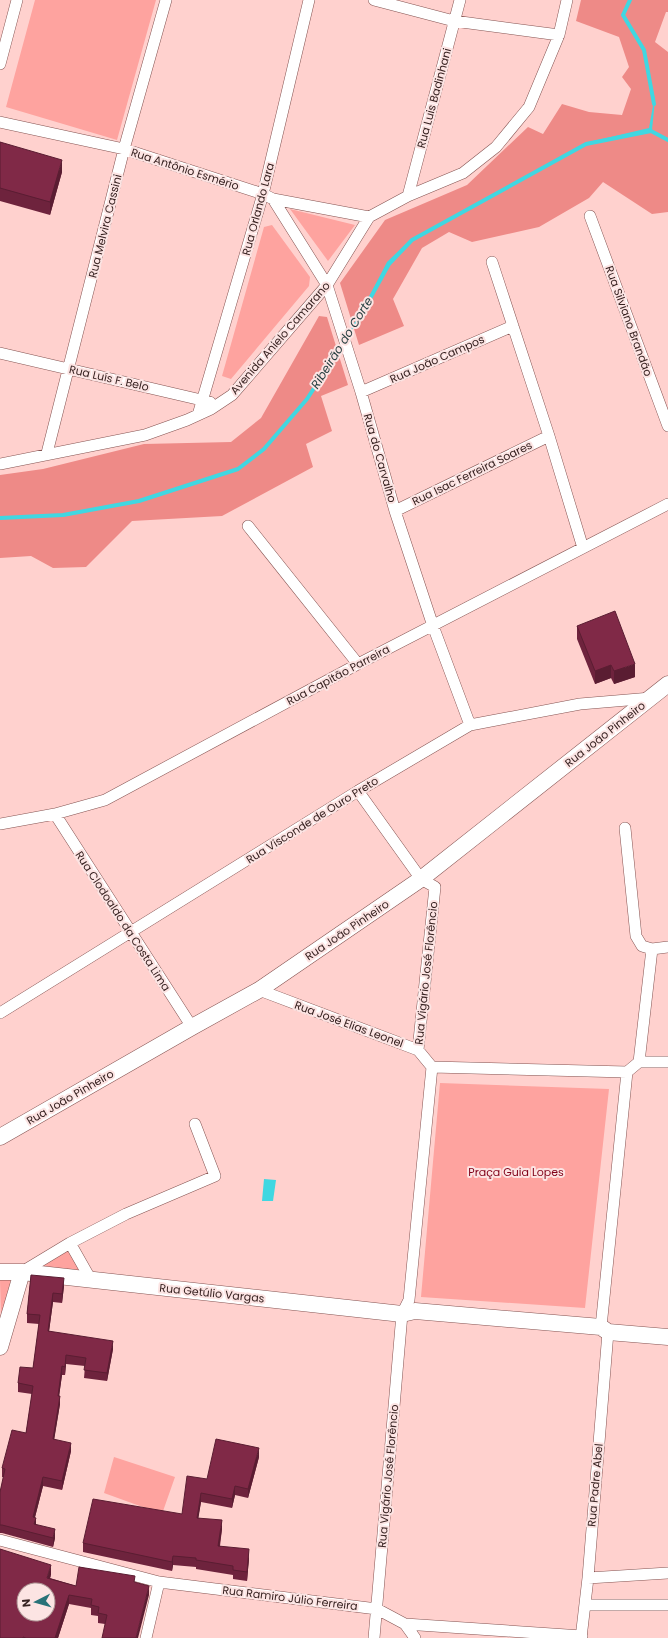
<svg xmlns="http://www.w3.org/2000/svg" width="668" height="1638" viewBox="0 0 668 1638" font-family="Poppins,sans-serif">
	<style>
		.green { fill: #fea39f }
		.forest { fill: #ee8a87 }
		.water { fill: #40d7e1 }
		.lines { fill: none; stroke-linecap: round; stroke-linejoin: round }
		.stream { stroke: #40d7e1; stroke-width: 4 }
		.street-casing { stroke: #855452; stroke-width: 12 }
		.secondary-casing { stroke: #855452; stroke-width: 17 }
		.street { stroke: #fff; stroke-width: 11 }
		.secondary { stroke: #fff; stroke-width: 16 }
		.wall { fill: #6e233d }
		.shaded-wall { fill: #5a1d32 }
		.building { fill: #802947; stroke: #5a1d32; fill-rule: evenodd }
		.labels { text-anchor: middle; stroke-width: 4; stroke-linejoin: round; paint-order: stroke }
		.street-label { font-size: 11px; fill: #362120; stroke: #fce4e3 }
		.park-label { font-size: 11px; fill: #800018; stroke: #fce4e3 }
		.water-label { font-size: 12px; font-style: italic; fill: #263e40; stroke: #fce4e3 }
	</style>
	<rect width="100%" height="100%" fill="#ffd1ce"/>
	<path class="green" d="M35,0H156L117,140L6,107Z
		M290,209L355,225L328,261Z
		M272,225L310,277L309,286L231,379L222,376L264,227Z
		M440,1083L609,1089L585,1308L421,1297Z
		M70,1249L82,1273L46,1270L43,1263Z
		M0,1280H10L11,1288L1,1321Z
		M114,1457L175,1477L162,1514L104,1493Z"/>
	<path class="forest" d="M581,0H668V12H666L655,42L668,52V212L652,214L603,182L589,198L539,227L472,242L449,232L422,248L393,299L404,326L359,345L340,283L385,220L467,185L528,127L543,134L562,104L589,112L622,115L631,89L622,77L629,67L619,37L576,21Z
		M319,316L327,317L348,385L321,396L332,431L306,444L313,467L222,516L132,521L86,567L53,568L31,556L0,558V475L43,469L144,444L231,442L261,418Z"/>
	<path class="water" d="M631,0L624,15L644,50L655,100L652,130L668,140L651,131L586,144L412,240L389,264L364,312L307,399L264,449L238,469L139,501L63,515L0,518L63,514L139,500L238,469L263,448L307,398L362,311L387,262L411,239L585,143L649,128L654,100L644,51L623,15Z
		M264,1179L276,1180L273,1201H262Z"/>
	<g class="lines">
		<path class="stream" d="M630,0L623,15L644,50L654,104
			M356,324L389,264L412,240L586,144L651,131L668,140
			M0,518L63,515L139,501L238,469L264,449L307,399L337,353"/>
		<defs>
			<path id="street" d="M374,0L454,21L559,35
				M0,64L17,0
				M0,122L124,149L263,194L273,199L369,217
				M408,196L460,0
				M273,199L327,285L361,392L395,511L433,626L470,725
				M590,216L668,426
				M492,262L549,436L583,548
				M0,353L210,402
				M361,392L513,326
				M198,415L263,194L309,0
				M47,453L124,149L166,0
				M0,464L145,435L187,420L211,409L232,395L327,285L369,217L408,196L463,173L496,147L529,107L559,35L567,0
				M395,511L549,436
				M248,526L358,664
				M358,791L421,879L435,887L418,1050
				M55,814L192,1027
				M0,824L55,814L105,800L358,664L668,504
				M625,828L636,936L642,946L652,949L668,947
				M259,990L418,1050L432,1067
				M0,1013L358,791L470,725L580,704L651,698
				M639,1062L652,949
				M639,1062H668
				M432,1067L627,1072L639,1062
				M70,1243L91,1280
				M22,1272L70,1243L126,1214L215,1176L195,1124
				M601,1327L627,1072
				M0,1540L159,1582L377,1609L405,1624L582,1636
				M588,1578L668,1573
				M586,1605H668
				M405,1624L415,1638
				M146,1638L159,1582
				M374,1638L402,1314L409,1300L432,1067
				M581,1638L588,1578L608,1332"/>
			<path id="secondary" d="M0,1137L192,1027L259,990L421,879L668,684
				M0,1272H22L402,1314L415,1311L601,1327L608,1332L668,1337
				M0,1347L22,1272"/>
		</defs>
		<use href="#street" class="street-casing"/>
		<use href="#secondary" class="secondary-casing"/>
		<use href="#street" class="street"/>
		<use href="#secondary" class="secondary"/>
	</g>
	<path class="wall" d="M0,142L62,172L50,215L0,201Z
		M577,626L635,677L614,684L611,678L595,684L577,639Z
		M31,1275L64,1286L62,1303L53,1302L49,1331L113,1349L107,1381L84,1378L85,1366L66,1364L65,1375H62L59,1396L60,1404L54,1439L71,1451L62,1490L43,1486L35,1517L36,1525L55,1538L53,1547L2,1533H0V1492L4,1477H2V1468L26,1433L32,1394L18,1392V1383L33,1368L39,1324L27,1323V1314Z
		M259,1457L248,1498L235,1495L232,1508L201,1502L198,1518L222,1529L220,1546L249,1558L247,1581L233,1579V1575L196,1569V1567L173,1565L172,1571L83,1552V1543L182,1514L207,1479Z
		M51,1575L50,1578L76,1586L135,1583L149,1595L105,1624L98,1623V1616L91,1615V1608L69,1604L58,1638H0Z"/>
	<path class="shaded-wall" d="M62,160V172L50,215V202Z
		M635,664V677L614,684V671Z
		M611,665V678L595,684V671Z
		M64,1278V1286L62,1303V1294Z
		M53,1293V1302L48,1339V1331Z
		M113,1341V1349L107,1381V1373Z
		M66,1355V1364L65,1375V1367Z
		M62,1366V1375L58,1404V1396Z
		M60,1396V1404L53,1447V1439Z
		M71,1443V1451L62,1490V1481Z
		M259,1448V1457L248,1498V1489Z
		M43,1477V1486L33,1525V1517Z
		M235,1486V1495L232,1508V1499Z
		M201,1493V1502L197,1527V1518Z
		M36,1518V1526L34,1524Z
		M222,1520V1529L218,1555V1546Z
		M55,1529V1538L53,1547V1538Z
		M249,1549V1558L247,1581V1572Z
		M173,1556V1565L172,1571V1562Z
		M51,1565V1575L47,1587V1578Z
		M149,1586V1595L138,1638H136Z
		M69,1595V1604L58,1638H55Z"/>
	<path class="building" d="M0,142L62,160L50,202L0,188Z
		M615,611L635,664L614,671L611,665L595,671L577,626Z
		M31,1275L64,1278L62,1294L53,1293L48,1331L113,1341L107,1373L84,1370L86,1358L66,1355L65,1367L62,1366L58,1396H60L53,1439L71,1443L62,1481L43,1477L33,1517L36,1518L34,1524L55,1529L53,1538L2,1525H0V1492L5,1469L2,1468L12,1430L26,1433L33,1386L18,1383L20,1367L33,1368L40,1315L27,1314Z
		M216,1439L259,1448L248,1489L235,1486L232,1499L201,1493L197,1518L222,1520L218,1546L249,1549L247,1572L233,1570V1566L196,1560V1558L173,1556L172,1562L83,1543L93,1499L182,1514L187,1476L207,1479Z
		M0,1549L51,1565L47,1578L76,1586L79,1567L135,1576L134,1582L149,1586L136,1638H102L107,1615L98,1613L99,1607L91,1605L92,1599L69,1595L55,1638H26L23,1637V1638H0ZM24,1590H48V1614H24Z"/>
	<g class="labels">
		<g class="street-label">
			<text transform="translate(434 98) rotate(-75)" y="4">Rua Luis Badinhani</text>
			<text transform="translate(185 169) rotate(18)" y="4">Rua Antônio Esmério</text>
			<text transform="translate(258 209) rotate(-75)" y="4">Rua Orlando Lara</text>
			<text transform="translate(105 226) rotate(-76)" y="4">Rua Melvira Cassini</text>
			<text transform="translate(629 321) rotate(70)" y="4">Rua Silviano Brandão</text>
			<text transform="translate(280 338) rotate(-49)" y="4">Avenida Anielo Camarano</text>
			<text transform="translate(437 359) rotate(-24)" y="4">Rua João Campos</text>
			<text transform="translate(109 378) rotate(13)" y="4">Rua Luís F. Belo</text>
			<text transform="translate(380 458) rotate(74)" y="4">Rua do Carvalho</text>
			<text transform="translate(472 473) rotate(-26)" y="4">Rua Isac Ferreira Soares</text>
			<text transform="translate(338 675) rotate(-28)" y="4">Rua Capitão Parreira</text>
			<text transform="translate(605 734) rotate(-38)" y="4">Rua João Pinheiro</text>
			<text transform="translate(312 820) rotate(-32)" y="4">Rua Visconde de Ouro Preto</text>
			<text transform="translate(123 921) rotate(57)" y="4">Rua Clodoaldo da Costa Lima</text>
			<text transform="translate(347 930) rotate(-34)" y="4">Rua João Pinheiro</text>
			<text transform="translate(426 973) rotate(-84)" y="4">Rua Vigário José Florêncio</text>
			<text transform="translate(349 1024) rotate(20)" y="4">Rua José Elias Leonel</text>
			<text transform="translate(70 1097) rotate(-30)" y="4">Rua João Pinheiro</text>
			<text transform="translate(212 1293) rotate(6)" y="4">Rua Getúlio Vargas</text>
			<text transform="translate(388 1476) rotate(-85)" y="4">Rua Vigário José Florêncio</text>
			<text transform="translate(595 1485) rotate(-85)" y="4">Rua Padre Abel</text>
			<text transform="translate(290 1598) rotate(7)" y="4">Rua Ramiro Júlio Ferreira</text>
		</g>
		<g class="park-label">
			<text x="516" y="1176">Praça Guia Lopes</text>
		</g>
		<g class="water-label">
			<text transform="translate(342 343) rotate(-58)" y="4">Ribeirão do Corte</text>
		</g>
	</g>
	<g transform="translate(36 1602) rotate(264)"><circle r="19" fill="#fce4e3" stroke="#ad9695"/>
	<path d="M0-3L7 15L0 10L-7 15Z" fill="#287278"/>
	<text y="-6" font-size="11" font-weight="bold" text-anchor="middle" fill="#362120">N</text>
	</g>
</svg>
